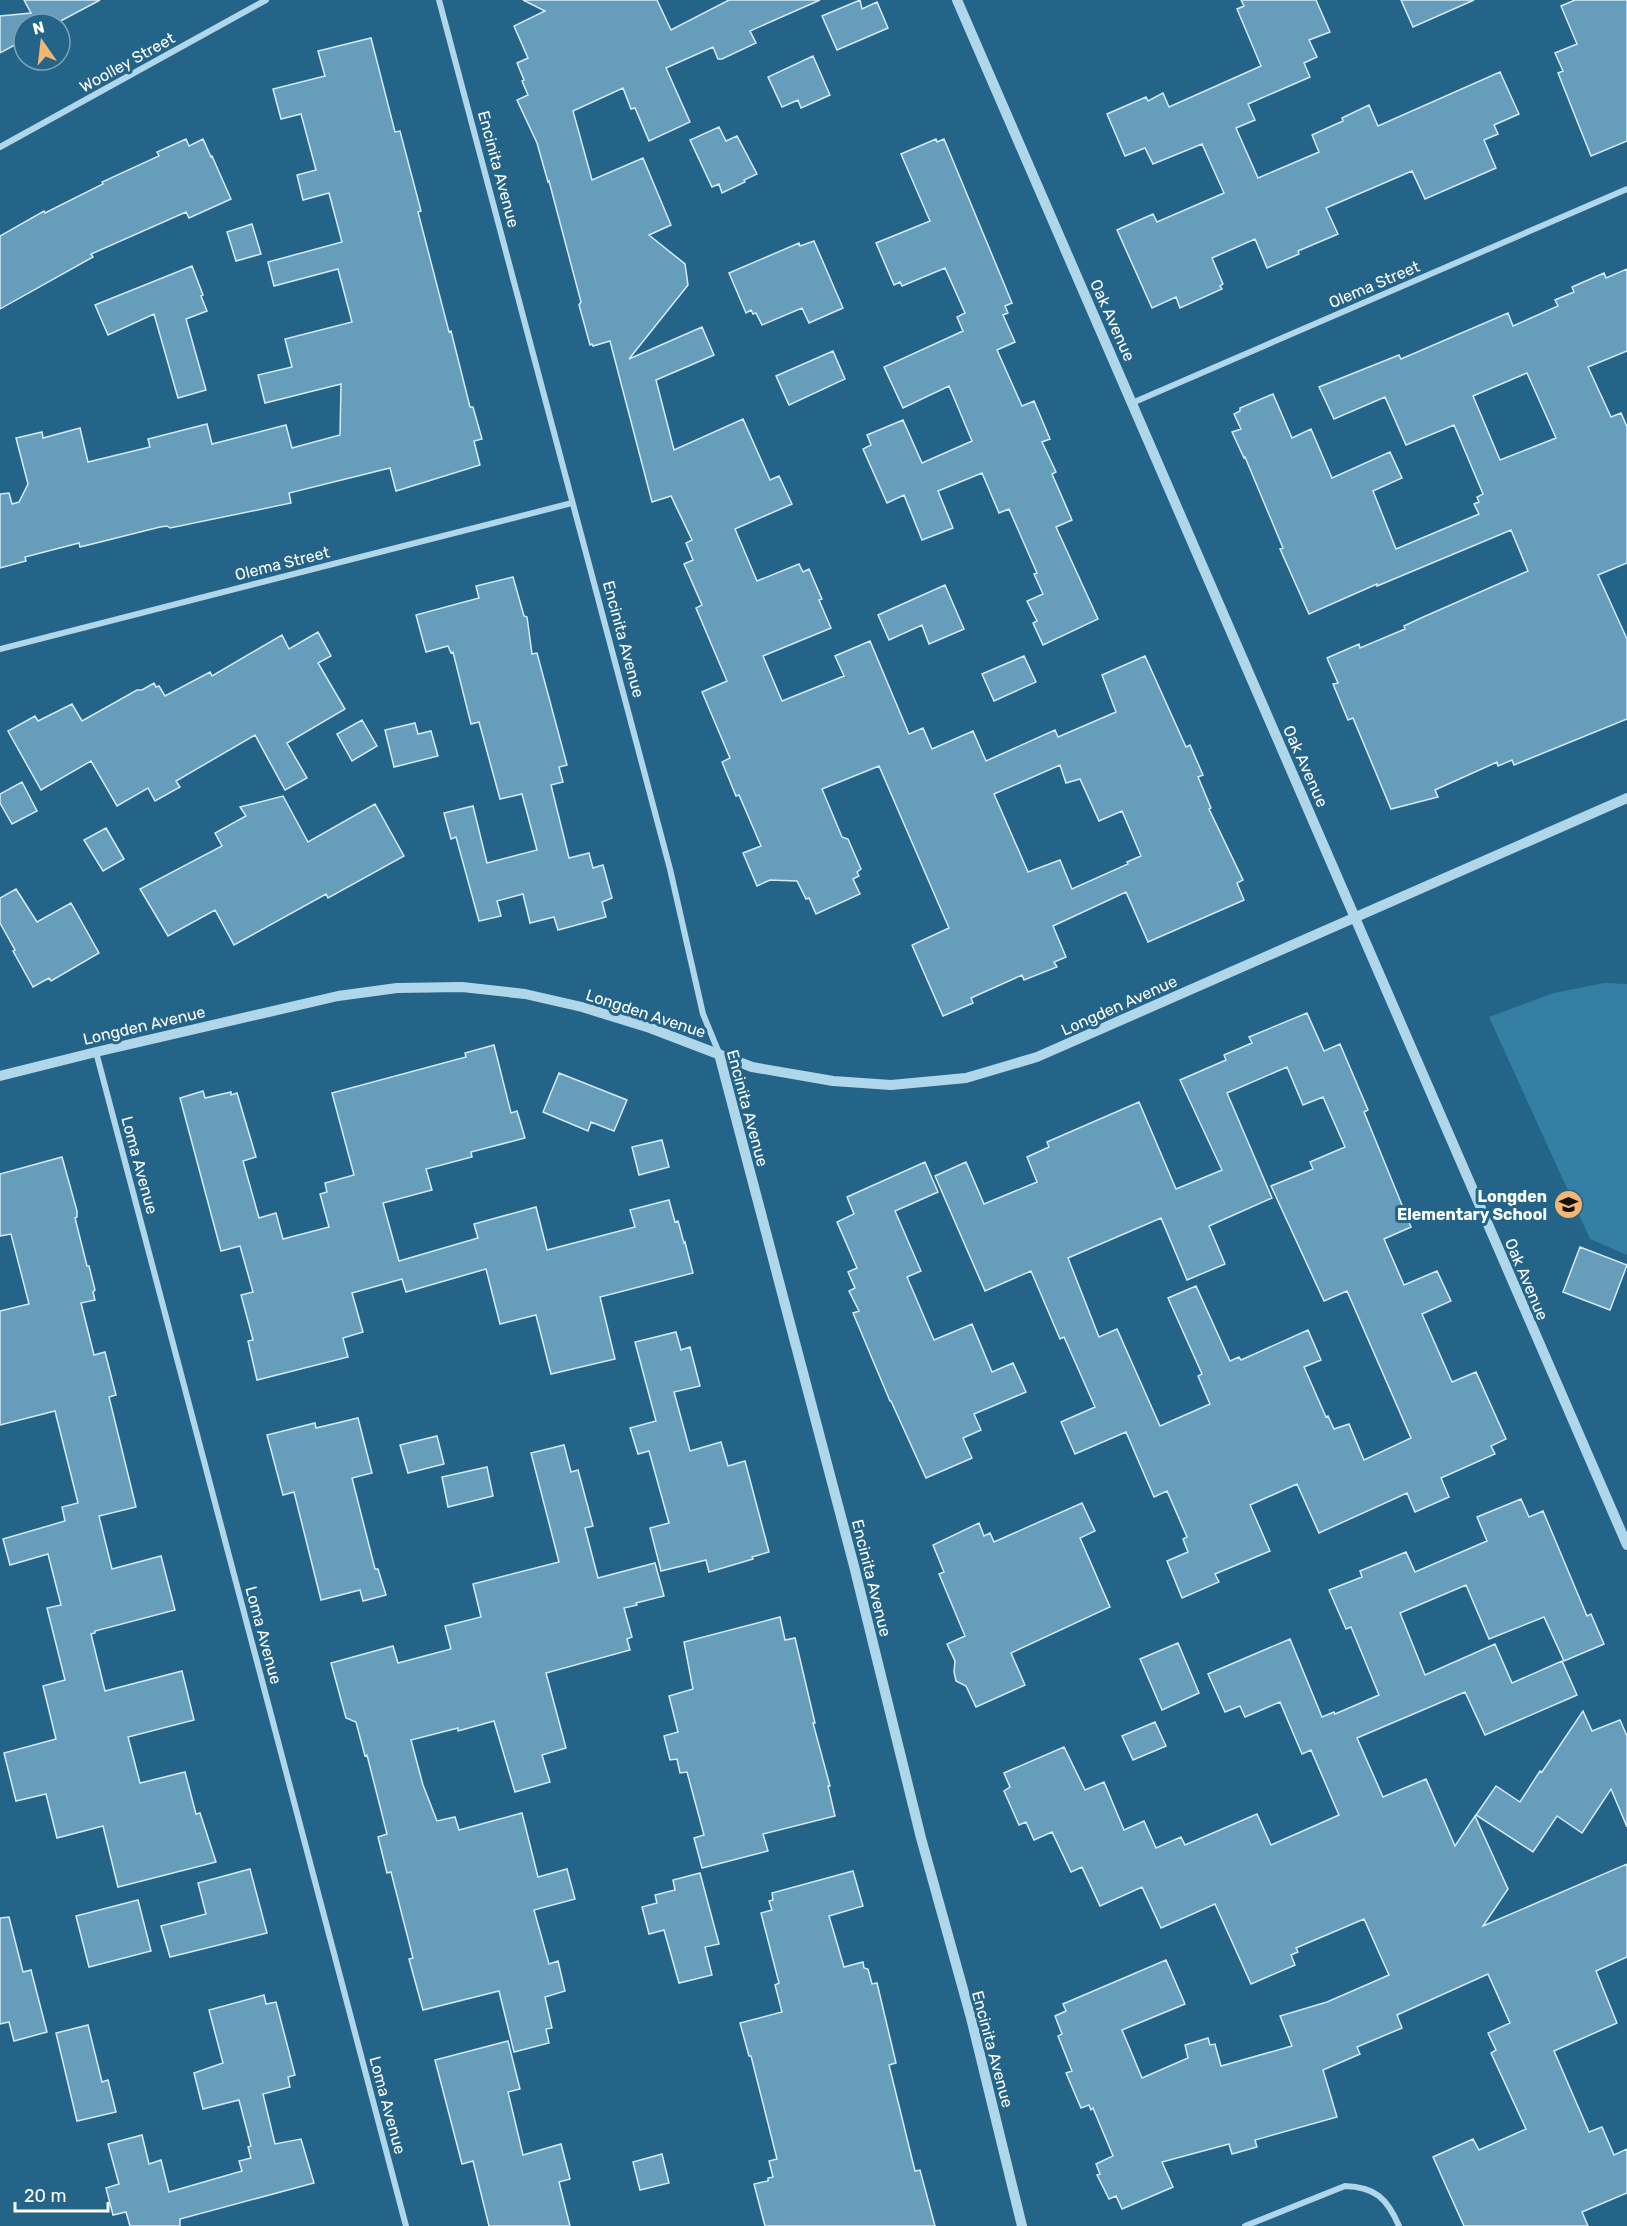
<svg xmlns="http://www.w3.org/2000/svg" width="1627" height="2226" viewBox="0 0 1627 2226" font-family="Rubik,sans-serif">
	<style>
		.green { fill: #357ea4 }
		.building { fill: #659dbb; stroke: #d5ebf8; stroke-width: 1.5; fill-rule: evenodd }
		.lines { fill: none; stroke-linecap: round; stroke-linejoin: round }
		.minor { stroke: #b0d6ea; stroke-width: 6 }
		.tertiary { stroke: #b0d6ea; stroke-width: 10 }
		.labels { text-anchor: middle; stroke-width: 6; stroke-linejoin: round; paint-order: stroke }
		.street-label { font-size: 16px; fill: #fff; stroke: #246489 }
		.poi-label { font-size: 16px; font-weight: bold; fill: #fff; stroke: #246489; text-anchor: end }
	</style>
	<rect width="100%" height="100%" fill="#246489"/>
	<path class="green" d="M1604,983L1627,984V1255L1590,1239L1489,1017L1554,993Z"/>
	<path class="building" d="M24,0H100L55,24H24V40L0,53V16L31,13Z
		M523,0H657L671,30L729,0H820L750,31L756,43L722,59H718L713,47L666,68L690,122L649,141L635,108L631,109L623,88L573,111L592,180L643,158L671,225L649,235L685,264L688,285L629,359L702,327L714,355L656,380L674,450L743,419L770,480L779,476L792,504L735,529L757,581L799,564L803,572L809,569L822,599L819,600L831,628L763,656L782,701L844,676L835,656L870,641L909,734L923,728L932,749L973,731L986,761L1055,730L1058,737L1116,712L1102,675L1145,656L1186,747L1190,745L1203,775L1198,777L1211,808L1209,809L1243,880L1237,883L1244,900L1148,942L1126,892L1053,926L1066,957L1054,962L1057,967L1024,980L1022,975L971,998L973,1003L943,1016L912,945L949,928L879,766L822,789L842,837L848,839L861,869L857,872L859,876L853,879L860,894L816,914L809,898L806,899L797,881L770,880L757,886L743,853L761,846L739,795L736,796L722,762L730,758L702,692L727,681L696,608L702,605L684,564L693,560L686,543L692,540L671,496L652,502L610,341L593,346L592,344L590,345L579,305L581,302L549,181L548,182L537,143L517,100L528,95L522,81L524,80L517,63L528,58L514,26L545,11ZM1060,765L1066,783L1080,779L1099,821L1122,811L1141,856L1127,862L1128,864L1072,889L1060,860L1028,872L994,794Z
		M860,0L862,9L877,2L888,28L837,50L822,16Z
		M1241,0H1316L1330,32L1309,40L1317,57L1304,63L1310,77L1248,104L1255,120L1236,128L1258,178L1319,152L1312,135L1343,121L1342,118L1369,105L1378,126L1500,72L1519,114L1494,125L1498,134L1484,140L1496,168L1425,199L1412,171L1326,208L1338,234L1298,251L1299,254L1267,268L1255,239L1212,258L1223,284L1220,286L1222,289L1180,308L1176,297L1152,308L1117,230L1153,214L1157,222L1224,193L1202,144L1153,164L1145,148L1125,156L1107,114L1146,97L1148,101L1163,93L1169,107L1261,66L1237,9L1244,6Z
		M1401,0H1474L1413,27Z
		M1575,0H1627V141L1591,156L1558,73L1563,71L1555,53L1577,44L1561,6Z
		M371,38L395,132L400,131L421,211L418,212L449,332L451,331L470,407H473L482,439L474,441L480,465L396,491L390,468L289,493L291,503L170,528L167,526L160,527L80,547L79,543L25,557L26,561L0,568V494L9,493L12,504L19,502L28,484L16,438L42,432L43,438L80,428L88,462L150,447L148,439L207,424L212,444L286,425L292,448L340,435L341,384L265,403L258,375L292,367L285,339L352,322L338,269L274,286L268,262L342,242L329,193L303,200L297,175L316,170L301,114L281,119L273,89L325,76L318,51Z
		M813,56L830,95L801,108L798,100L782,107L768,77Z
		M719,127L726,141L737,136L757,174L744,180L745,182L722,193L719,184L712,187L690,140Z
		M186,139L189,146L203,139L211,157L212,156L231,199L189,218L186,212L91,254L93,257L0,309V236L44,211L45,213L103,184L102,182L159,156L157,152Z
		M936,139L937,142L944,139L1012,303L1005,306L1008,313L1003,315L1015,342L997,350L1022,406L1034,401L1050,439L1042,442L1056,472L1052,474L1072,520L1056,527L1098,619L1043,645L1033,623L1037,621L1027,601L1043,594L1034,574L1037,573L1009,509L999,513L982,473L938,491L953,528L922,540L904,495L887,503L863,449L871,445L867,435L903,420L922,463L972,441L949,386L903,408L884,367L963,331L957,317L965,313L945,268L902,286L900,282L894,285L876,243L930,221L901,154Z
		M252,224L261,254L236,261L227,232Z
		M814,241L843,308L809,323L802,308L762,325L756,313L753,314L751,310L746,313L729,273L799,243L800,246Z
		M192,266L203,295L201,296L207,311L186,319L206,390L178,398L154,314L108,335L95,305Z
		M1627,269V351L1588,367L1611,417L1621,413L1627,427V563L1598,575L1627,639V719L1514,765L1512,760L1498,766L1497,762L1435,790L1438,797L1391,809L1353,718L1348,720L1333,684L1338,683L1327,658L1359,644L1360,648L1405,629L1404,626L1421,618L1528,571L1511,530L1377,586V584L1309,614L1280,549L1283,548L1245,457L1244,458L1232,432L1241,429L1234,414L1240,411V408L1273,394L1292,438L1311,429L1332,478L1390,452L1402,478L1373,491L1396,549L1479,514L1474,504L1479,502L1477,497L1483,494L1454,425L1406,445L1385,397L1334,419L1319,387L1399,355L1401,359L1508,313L1513,326L1558,306L1555,300L1574,292L1572,287L1604,273L1606,278ZM1527,373L1556,438L1500,460L1473,396Z
		M833,351L845,379L789,405L776,376Z
		M513,577L524,616L527,617L532,654L537,653L567,765L559,767L563,782L551,785L569,858L589,853L593,868L603,865L612,898L602,902L606,917L558,930L554,917L530,923L523,894L497,901L501,916L479,921L456,837L451,839L444,813L473,806L487,863L537,850L522,794L500,799L479,722L471,724L453,652L451,653L448,646L426,652L416,615L479,598L476,586Z
		M945,585L964,629L929,644L922,625L889,640L878,615Z
		M318,632L331,656L318,663L345,709L287,743L307,778L285,790L255,735L176,781L180,787L155,801L148,788L117,806L91,761L41,790L8,731L35,716L38,721L72,704L82,721L137,690H142L154,683L156,687L159,686L165,696L210,672L212,676L282,635L289,649Z
		M1024,656L1036,682L994,701L982,674Z
		M362,720L377,746L352,761L337,734Z
		M415,723L418,734L431,731L438,756L394,767L385,730Z
		M22,782L37,811L12,824L0,803V794Z
		M283,796L308,842L375,804L404,856L328,898L326,894L234,945L215,910L168,936L140,889L222,846L215,833L246,816L240,807Z
		M106,828L124,859L103,871L84,840Z
		M16,889L37,922L71,903L99,953L51,981L49,978L33,987L13,951L15,950L0,923V898Z
		M1307,1013L1324,1051L1340,1044L1368,1110L1364,1112L1411,1227L1384,1239L1404,1285L1437,1271L1451,1301L1422,1314L1452,1382L1476,1372L1506,1439L1491,1446L1495,1454L1441,1478L1449,1497L1415,1512L1407,1493L1319,1533L1297,1484L1250,1505L1270,1551L1215,1574L1219,1582L1182,1598L1167,1561L1188,1552L1183,1539L1187,1537L1167,1491L1154,1497L1126,1432L1075,1454L1061,1422L1095,1407L1064,1337L1060,1339L1031,1271L985,1291L935,1176L966,1162L984,1204L1037,1182L1027,1157L1049,1147L1047,1142L1139,1102L1176,1189L1222,1170L1180,1080L1226,1060L1224,1055L1252,1043L1249,1037ZM1287,1067L1303,1105L1323,1097L1345,1147L1310,1162L1313,1169L1271,1186L1324,1301L1347,1291L1411,1438L1364,1460L1349,1424L1334,1429L1328,1416L1326,1417L1304,1367L1321,1360L1308,1330L1241,1360L1239,1357L1230,1361L1196,1286L1168,1298L1202,1374L1198,1376L1210,1404L1160,1426L1117,1329L1099,1337L1068,1258L1161,1218L1187,1280L1225,1264L1209,1226L1272,1198L1227,1093Z
		M494,1045L511,1113L517,1111L525,1138L471,1152L472,1157L426,1169L432,1190L383,1203L399,1261L478,1238L474,1224L536,1207L547,1250L635,1227L630,1210L669,1200L675,1222L678,1221L684,1243L685,1242L693,1273L600,1297L615,1359L551,1374L536,1315L500,1324L486,1269L406,1292L402,1279L352,1293L363,1332L343,1338L348,1357L257,1380L248,1341L253,1340L241,1295L253,1292L240,1246L221,1251L180,1098L203,1091L205,1098L231,1092V1095L237,1093L256,1157L243,1161L259,1218L276,1213L283,1239L329,1227L320,1194L327,1192L325,1183L354,1175L332,1093L466,1057L465,1053Z
		M559,1073L627,1100L614,1131L591,1122L588,1131L543,1112Z
		M662,1140L669,1167L639,1175L632,1147Z
		M62,1157L77,1211V1217L75,1218L87,1266H89L95,1290L93,1292L95,1300L81,1303L94,1355L105,1352L116,1395L109,1397L136,1507L99,1516L112,1569L161,1556L175,1610L95,1631V1633L91,1634L105,1691L182,1671L194,1720L128,1737L140,1783L185,1772L196,1814L200,1813L216,1862L118,1887L103,1826L57,1838L46,1794L16,1801L4,1753L56,1739L43,1686L65,1680L47,1608L61,1605L48,1554L10,1565L3,1539L65,1521L62,1507L78,1503L55,1411L0,1425V1311L29,1304L11,1234L0,1236V1174Z
		M925,1162L938,1192L895,1211L921,1271L907,1277L934,1340L972,1324L992,1372L1013,1363L1026,1392L974,1414L981,1430L963,1438L972,1458L926,1478L891,1401H890L853,1313L859,1311L849,1291L855,1288L848,1272L857,1268L837,1222L854,1214L847,1197Z
		M1580,1247L1627,1265L1610,1310L1563,1292Z
		M676,1332L681,1350L690,1347L700,1386L674,1392L690,1451L721,1442L728,1466L745,1461L769,1552L752,1557L753,1559L709,1572L706,1560L661,1571L650,1528L669,1523L649,1451L638,1454L630,1428L656,1421L635,1342Z
		M358,1418L372,1473L352,1478L375,1569H378L386,1595L363,1601L360,1590L321,1600L294,1492L283,1495L267,1435L315,1423L316,1428Z
		M437,1436L444,1464L408,1473L400,1445Z
		M564,1445L571,1472L578,1470L593,1526L585,1528L598,1578L655,1563L664,1596L636,1603L637,1605L624,1608L632,1637L627,1639L630,1650L546,1673L566,1748L542,1755L550,1782L515,1792L494,1721L458,1731V1728L411,1740L423,1785L437,1821L455,1817L459,1830L522,1813L538,1877L567,1869L575,1899L534,1910L549,1964L558,1961L565,1991L545,1997L552,2028L546,2029L549,2043L514,2052L499,1991L423,2010L409,1959L413,1958L391,1872L387,1873L378,1837L387,1834L367,1755L365,1756L356,1722L346,1718L331,1663L393,1646L398,1663L451,1649L445,1626L481,1617L473,1584L559,1562L531,1453Z
		M487,1467L493,1496L448,1507L442,1477Z
		M1521,1499L1529,1517L1543,1511L1587,1616L1591,1614L1604,1644L1564,1661L1544,1617L1489,1639L1466,1585L1400,1613L1425,1675L1495,1644L1512,1683L1562,1661L1577,1695L1485,1735L1465,1692L1357,1738L1383,1797L1426,1779L1455,1846L1475,1816L1508,1889L1483,1926L1627,1864V1957L1596,1971L1617,2023L1554,2051L1589,2132L1602,2127L1614,2155L1627,2149V2193L1582,2212L1588,2226H1464L1433,2157L1473,2139L1479,2150L1526,2129L1491,2053L1496,2050L1488,2033L1510,2023L1488,1974L1397,2015L1402,2028L1357,2047L1360,2054L1323,2070L1337,2117L1255,2140L1257,2147L1232,2154L1229,2144L1162,2162L1173,2187L1122,2209L1116,2196L1109,2199L1097,2175L1100,2174L1096,2164L1113,2156L1093,2108L1091,2110L1089,2105L1081,2108L1066,2073L1072,2071L1058,2036L1062,2034L1055,2016L1066,2011L1063,2004L1166,1960L1185,2004L1122,2030L1142,2078L1188,2058L1185,2045L1208,2038L1210,2045L1215,2044L1221,2066L1292,2046L1280,2016L1327,2002L1389,1975L1364,1919L1296,1948L1298,1952L1291,1955L1295,1965L1251,1984L1215,1904L1161,1928L1142,1887L1100,1906L1082,1867L1071,1872L1052,1832L1034,1840L1026,1822L1019,1825L1004,1791L1010,1787L1004,1773L1064,1747L1085,1790L1104,1782L1124,1830L1144,1821L1156,1848L1181,1837L1185,1845L1257,1814L1271,1845L1339,1815L1311,1750L1302,1754L1280,1702L1245,1717L1240,1706L1225,1712L1208,1674L1290,1639L1322,1717L1334,1712L1335,1714L1379,1695L1351,1627L1346,1629L1329,1590L1362,1577L1360,1571L1406,1552L1415,1572L1487,1541L1477,1517Z
		M1082,1503L1095,1531L1080,1538L1110,1607L1011,1653L1025,1685L976,1707L966,1686L956,1681L954,1672L955,1661L947,1644L965,1636L939,1574L944,1572L933,1545L979,1523L984,1536L990,1533L994,1542Z
		M780,1617L785,1640L795,1638L815,1723H813L830,1786H828L835,1816L763,1834L768,1851L702,1868L694,1838L704,1835L687,1772L680,1773L677,1759L670,1760L664,1736L678,1732L669,1696L693,1689L684,1642Z
		M1178,1643L1199,1693L1162,1710L1140,1659Z
		M1583,1711L1592,1731L1620,1720L1627,1736V1827L1611,1789L1582,1833L1557,1816L1533,1852L1476,1815L1496,1786L1520,1802L1540,1771L1542,1772Z
		M1155,1722L1166,1746L1133,1760L1122,1736Z
		M250,1869L267,1933L170,1957L161,1926L206,1914L198,1883Z
		M853,1871L863,1906L829,1916L844,1967L863,1962L864,1968L868,1969L872,1984L877,1983L896,2063L889,2065L915,2171L920,2170L935,2226H765L754,2184L768,2181V2178L773,2177L769,2161L777,2159L751,2056H749L740,2023L782,2012L775,1985L779,1983L761,1913L772,1910L769,1901L773,1900L772,1893Z
		M700,1873L719,1944L705,1947L712,1975L679,1983L664,1930L649,1934L642,1907L657,1903L655,1895L675,1890L673,1880Z
		M138,1900L151,1951L89,1967L76,1916Z
		M9,1917L23,1972L31,1970L47,2032L14,2041L9,2022L0,2024V1918Z
		M264,1995L266,2004L276,2002L295,2075L288,2077L290,2087L263,2094L275,2144L301,2139L314,2183L180,2219V2226H130L126,2212L113,2215L106,2188L119,2184L108,2144L142,2135L149,2164L161,2160L169,2192L242,2171L239,2161L251,2158L248,2147L251,2146L239,2100L203,2109L194,2073L223,2063L209,2010Z
		M88,2025L102,2082L108,2080L116,2112L77,2121L56,2033Z
		M508,2041L520,2089L508,2092L523,2155L561,2144L570,2179L559,2182L570,2226H489L473,2161L462,2164L435,2060Z
		M662,2154L669,2183L640,2190L633,2162Z"/>
	<g class="lines">
		<path class="minor" d="M439,0L670,869L703,1014L719,1053
			M0,147L266,0
			M1132,403L1627,189
			M0,649L572,503
			M96,1052L406,2226
			M1245,2226L1345,2186C1375,2187 1387,2198 1399,2226"/>
		<path class="tertiary" d="M957,0L1627,1545
			M719,1054L854,1566L921,1838L971,2018L1022,2226
			M0,1076L96,1052L338,996L397,988L462,987L525,994L582,1007L650,1028L752,1067L833,1081L891,1085L966,1078L1037,1057L1627,798"/>
	</g>
	<defs>
		<symbol id="school-disc" viewBox="-11 -11 22 22"><circle r="9.5" fill="#f5b673" stroke="#246489"/><path d="M0-5L7-2L0 1L-7-2ZM-4 1L0 2.5L4 1V4Q0 6-4 4Z" fill="#111"/></symbol>
	</defs>
	<g fill-rule="evenodd">
		<use href="#school-disc" x="1552" y="1188" width="33" height="33"/>
	</g>
	<g class="labels">
		<g class="street-label">
			<text transform="translate(127 62) rotate(-29)" y="6">Woolley Street</text>
			<text transform="translate(499 169) rotate(75)" y="6">Encinita Avenue</text>
			<text transform="translate(1374 284) rotate(-23)" y="6">Olema Street</text>
			<text transform="translate(1113 320) rotate(66)" y="6">Oak Avenue</text>
			<text transform="translate(282 563) rotate(-14)" y="6">Olema Street</text>
			<text transform="translate(624 639) rotate(75)" y="6">Encinita Avenue</text>
			<text transform="translate(1306 766) rotate(66)" y="6">Oak Avenue</text>
			<text transform="translate(1119 1005) rotate(-24)" y="6">Longden Avenue</text>
			<text transform="translate(646 1013) rotate(18)" y="6">Longden Avenue</text>
			<text transform="translate(144 1025) rotate(-13)" y="6">Longden Avenue</text>
			<text transform="translate(748 1108) rotate(75)" y="6">Encinita Avenue</text>
			<text transform="translate(140 1165) rotate(75)" y="6">Loma Avenue</text>
			<text transform="translate(1527 1279) rotate(67)" y="6">Oak Avenue</text>
			<text transform="translate(872 1578) rotate(76)" y="6">Encinita Avenue</text>
			<text transform="translate(264 1635) rotate(75)" y="6">Loma Avenue</text>
			<text transform="translate(993 2049) rotate(75)" y="6">Encinita Avenue</text>
			<text transform="translate(388 2105) rotate(75)" y="6">Loma Avenue</text>
		</g>
		<g class="poi-label">
			<text x="1547" y="1202">Longden<tspan x="1547" dy="18">Elementary School</tspan></text>
		</g>
	</g>
	<g transform="translate(42 42) rotate(346)"><circle r="28" fill="#246489" stroke="#7ca2b8" stroke-width="1.5"/>
	<path d="M0-4.5L10 22L0 15L-10 22Z" fill="#f5b673"/>
	<text y="-9" font-size="16" font-weight="bold" text-anchor="middle" fill="#ffffff">N</text>
	</g>
	<path d="M15 2202v9h93v-9" fill="none" stroke="#ffffff" stroke-width="3"/>
	<text x="24" y="2202" font-size="18" fill="#ffffff" stroke="#246489" stroke-width="4.5" paint-order="stroke">20 m</text>
</svg>
